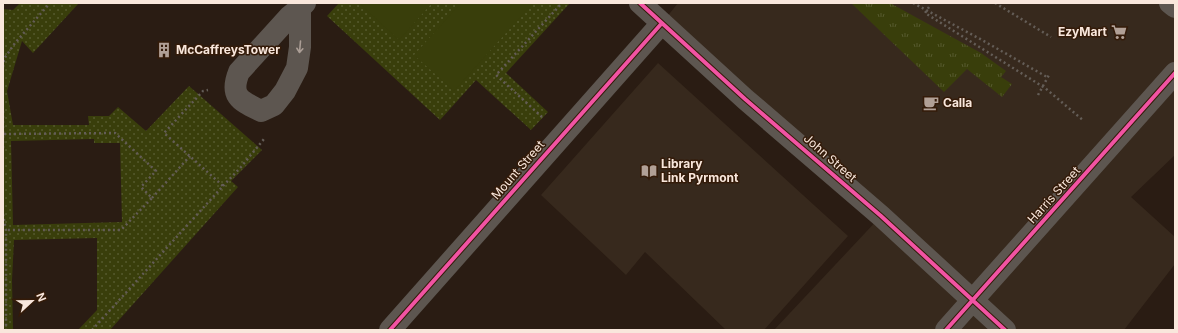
<svg xmlns="http://www.w3.org/2000/svg" width="1178" height="333" viewBox="0 0 1178 333" font-family="Inter,sans-serif">
	<style>
		.commercial { fill: #37291d }
		.grass { fill: url(#grass-tufts) }
		.park { fill: url(#park-dots); fill-rule: evenodd }
		.pitch { fill: #393e0b }
		.lines { fill: none; stroke-linecap: round; stroke-linejoin: round }
		.path { stroke: #645d57; stroke-width: 2.5; stroke-dasharray: 2 3; stroke-linecap: butt }
		.minor { stroke: #5d5650; stroke-width: 22 }
		.cycleway-casing { stroke: #341b09; stroke-width: 6 }
		.cycleway { stroke: #f153a3; stroke-width: 4 }
		.oneway { stroke: #ab9e96 }
		.labels { text-anchor: middle; stroke-width: 3; stroke-linejoin: round; paint-order: stroke }
		.poi-label { font-size: 12px; font-weight: bold; fill: #f9e7dc; stroke: #341b09; text-anchor: start }
		.street-label { font-size: 12px; fill: #f9e7dc; stroke: #341b09 }
	</style>
	<defs>
		<pattern id="grass-tufts" width="24" height="20" patternUnits="userSpaceOnUse"><rect width="24" height="20" fill="#393e0b"/><path d="M3 7l-1-3M5 7V3M7 7l1-3M15 17l-1-3M17 17v-4M19 17l1-3" fill="none" stroke="#565a2e"/></pattern>
		<pattern id="park-dots" width="8" height="8" patternUnits="userSpaceOnUse"><rect width="8" height="8" fill="#393e0b"/><path d="M2 2h.1M6 6h.1" fill="none" stroke="#565a2e" stroke-width="1.8" stroke-linecap="round"/></pattern>
	</defs>
	<rect width="100%" height="100%" fill="#2a1c13"/>
	<path class="commercial" d="M678,3H1175V155L1131,197L1175,237V264L1124,330H774L881,216L662,23Z
		M658,63L848,236L764,330H726L645,252L626,275L541,195Z"/>
	<path class="grass" d="M851,3H890L981,53L1006,71L1001,77L1012,84L1002,97L967,69L944,92Z"/>
	<path class="park" d="M20,3H79L33,53L22,41L7,91L13,125H89L88,116H109L118,107L146,131L189,86L262,150L231,181L238,187L110,330H78L97,310V238L14,240L12,280L13,330H3V9L13,10ZM94,139V143H120L122,222L13,225L11,141Z
		M339,3H570L506,73L548,112L531,130L476,80L440,120L327,16Z"/>
	<path class="pitch" d="M359,3H432L399,40Z
		M461,3H533L454,91L414,55Z"/>
	<g class="lines">
		<path class="path" d="M913,3L982,40L1047,77
			M995,3L1051,37
			M929,7L925,13L1045,88L1084,121
			M3,67L4,59L15,43L50,3
			M1038,95L1049,75
			M3,111V149
			M542,117L496,75L562,3
			M4,134L115,133L156,171L141,187L152,198L121,230H6
			M223,186L241,167L264,139
			M152,198L190,156
			M3,214L6,230V330
			M92,330L223,186L164,133L203,91L208,90"/>
		<path class="minor" d="M640,3L745,99L881,216L1005,330
			M1170,3L1175,7
			M300,8V47L297,68L285,91L274,105L261,111C241,101 229,97 239,72L290,16L300,8L305,3
			M390,330L662,23
			M946,330L1175,73"/>
		<defs>
			<path id="cycleway" d="M640,3L745,99L881,216L1005,330
				M390,330L662,23
				M946,330L1175,73"/>
		</defs>
		<use href="#cycleway" class="cycleway-casing"/>
		<use href="#cycleway" class="cycleway"/>
	</g>
	<defs><path id="oneway-shaft" d="M-6 0H5M1.5-3L5.5 0L1.5 3" fill="none" stroke-width="1.6" stroke-linecap="round" stroke-linejoin="round"/></defs>
	<use class="oneway" href="#oneway-shaft" transform="translate(300 47) rotate(95)"/>
	<defs>
		<symbol id="supermarket-bare" viewBox="-9 -9 18 18"><path d="M-6-5.5h2.5l.6 2H6L4.5 2H-2.5L-4.4-4H-6ZM-1.5 3.2a1.3 1.3 0 1 0 .1 0ZM3 3.2a1.3 1.3 0 1 0 .1 0Z" fill="#b1a096" stroke="#341b09" stroke-width="2.5" paint-order="stroke"/></symbol>
		<symbol id="building-bare" viewBox="-9 -9 18 18"><path d="M-4-6H4V6H1V3H-1V6H-4ZM-2.5-4.3h1.7v1.8h-1.7ZM.8-4.3h1.7v1.8H.8ZM-2.5-1h1.7V.8h-1.7ZM.8-1h1.7V.8H.8Z" fill="#b1a096" stroke="#341b09" stroke-width="2.5" paint-order="stroke"/></symbol>
		<symbol id="cafe-bare" viewBox="-9 -9 18 18"><path d="M-5.5-4.5H6V0H3Q3 3.5 0 3.5H-2.5Q-5.5 3.5-5.5 0ZM3-3.2v2h1.7v-2ZM-6 4.5H4V6H-6Z" fill="#b1a096" stroke="#341b09" stroke-width="2.5" paint-order="stroke"/></symbol>
		<symbol id="library-bare" viewBox="-9 -9 18 18"><path d="M-6-4Q-3-5.5-.7-3.5V5Q-3 3-6 4ZM6-4Q3-5.5 .7-3.5V5Q3 3 6 4Z" fill="#b1a096" stroke="#341b09" stroke-width="2.5" paint-order="stroke"/></symbol>
	</defs>
	<g fill-rule="evenodd">
		<use href="#supermarket-bare" x="1108" y="21" width="22" height="22"/>
		<use href="#building-bare" x="153" y="39" width="22" height="22"/>
		<use href="#cafe-bare" x="920" y="92" width="22" height="22"/>
		<use href="#library-bare" x="638" y="160" width="22" height="22"/>
	</g>
	<g class="labels">
		<g class="poi-label">
			<text x="1107" y="36" text-anchor="end">EzyMart</text>
			<text x="176" y="54">McCaffreysTower</text>
			<text x="943" y="107">Calla</text>
			<text x="661" y="168">Library<tspan x="661" dy="14">Link Pyrmont</tspan></text>
		</g>
		<g class="street-label">
			<text transform="translate(830 158) rotate(41)" y="4">John Street</text>
			<text transform="translate(518 170) rotate(-49)" y="4">Mount Street</text>
			<text transform="translate(1054 195) rotate(-48)" y="4">Harris Street</text>
		</g>
	</g>
	<rect width="1178" height="333" fill="none" stroke="#f9e7dc" stroke-width="8"/>
	<g transform="translate(32 301) rotate(68)" stroke="#341b09" stroke-width="3" paint-order="stroke">
	<path d="M0-3L7 15L0 10L-7 15Z" fill="#f9e7dc"/>
	<text y="-6" font-size="11" font-weight="bold" text-anchor="middle" fill="#f9e7dc">N</text>
	</g>
</svg>
